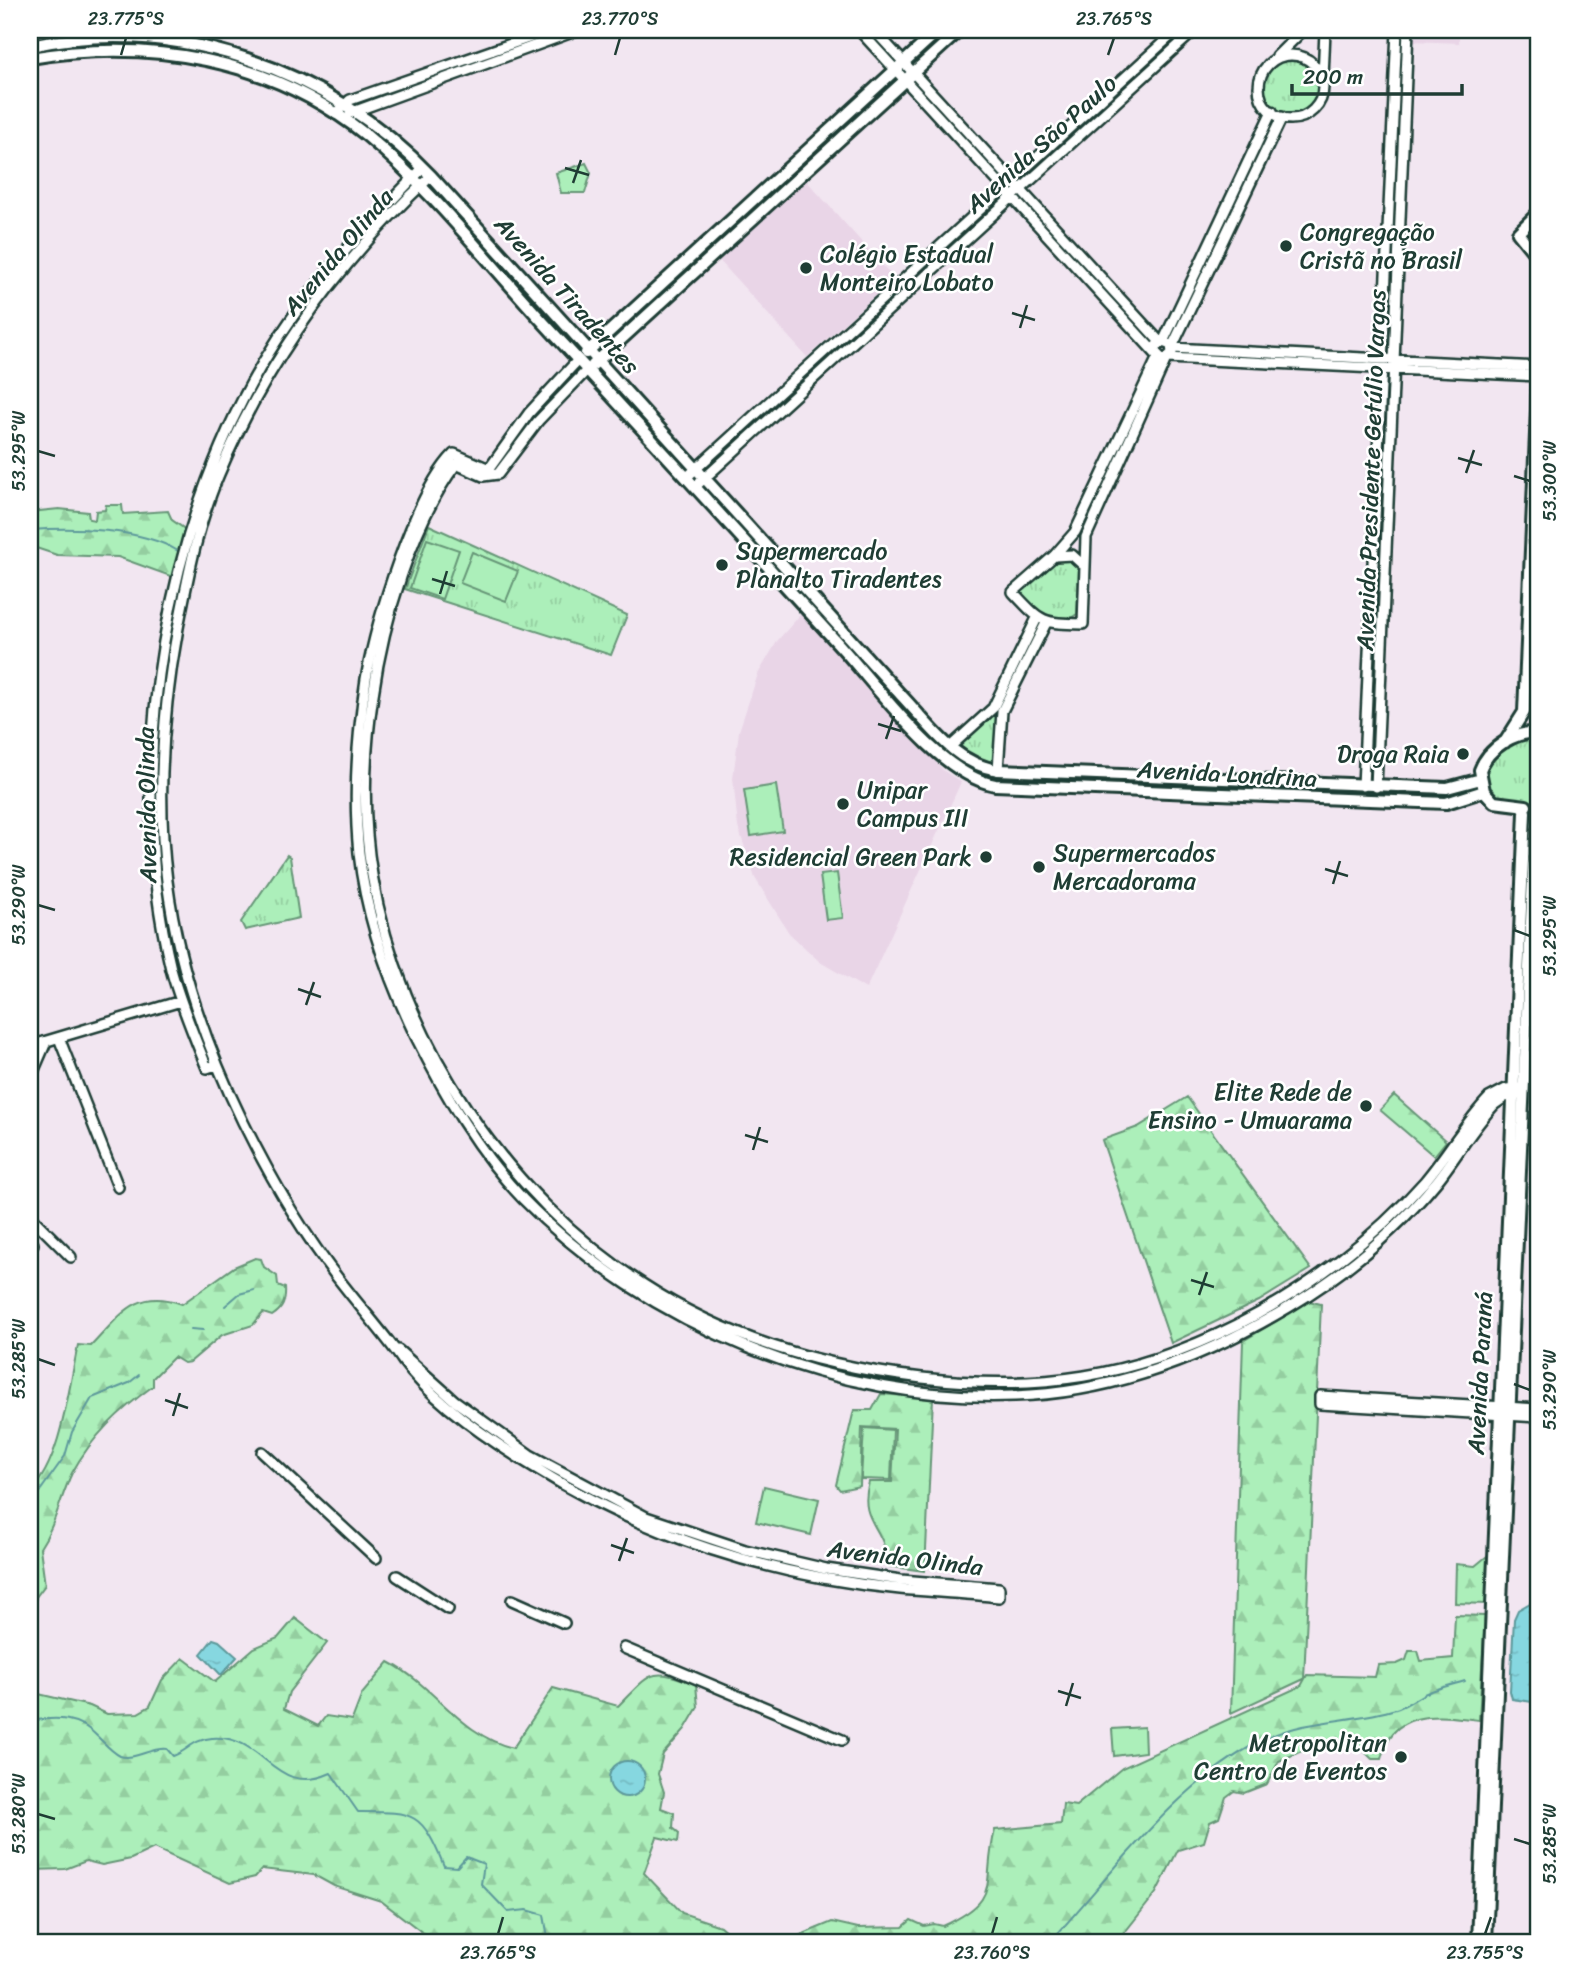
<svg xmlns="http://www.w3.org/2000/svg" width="1569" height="1972" viewBox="0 0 1569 1972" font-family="Sriracha,sans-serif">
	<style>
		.built { fill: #e9d5e7 }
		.forest { fill: url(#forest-firs); stroke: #669677; stroke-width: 2 }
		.park { fill: url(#park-tufts); stroke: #669677; stroke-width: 2 }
		.garden { fill: #acefba; stroke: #669677; stroke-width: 2 }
		.water { fill: url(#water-ripples); stroke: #5d999b; stroke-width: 2 }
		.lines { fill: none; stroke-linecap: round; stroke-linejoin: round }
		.stream { stroke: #5d999b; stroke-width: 2 }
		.minor-casing { stroke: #1f3d34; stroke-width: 14 }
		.major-casing { stroke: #1f3d34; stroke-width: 16 }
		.minor { stroke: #fff; stroke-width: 9 }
		.major { stroke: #fff; stroke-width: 10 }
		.ticks { fill: none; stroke: #1f3d34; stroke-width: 2.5 }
		.poi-dot { fill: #1f3d34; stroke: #fff; stroke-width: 2.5 }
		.labels { text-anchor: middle; stroke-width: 5; stroke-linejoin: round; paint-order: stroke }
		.street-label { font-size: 24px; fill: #1f3d34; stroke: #fff }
		.poi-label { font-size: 24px; fill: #1f3d34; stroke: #fff; text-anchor: start }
		.neatline { fill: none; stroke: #1f3d34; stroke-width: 2.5 }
		.ticks-label { font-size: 18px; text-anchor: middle; fill: #1f3d34 }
	</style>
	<defs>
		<pattern id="forest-firs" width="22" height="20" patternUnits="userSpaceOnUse" patternTransform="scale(1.75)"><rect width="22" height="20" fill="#acefba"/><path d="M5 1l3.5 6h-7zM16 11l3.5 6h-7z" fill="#94cea0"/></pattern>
		<pattern id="park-tufts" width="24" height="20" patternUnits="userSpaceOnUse" patternTransform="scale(1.75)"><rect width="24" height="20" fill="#acefba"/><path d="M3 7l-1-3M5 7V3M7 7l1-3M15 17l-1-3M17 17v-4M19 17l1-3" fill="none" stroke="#94cea0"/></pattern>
		<pattern id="water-ripples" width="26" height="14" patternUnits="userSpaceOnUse" patternTransform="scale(1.75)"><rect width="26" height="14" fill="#86d7e0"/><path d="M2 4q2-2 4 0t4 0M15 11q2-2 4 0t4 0" fill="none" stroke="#73b9c1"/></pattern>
	</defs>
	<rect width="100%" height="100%" fill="#f2e6f1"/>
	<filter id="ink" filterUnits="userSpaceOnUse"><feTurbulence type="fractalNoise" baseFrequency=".0143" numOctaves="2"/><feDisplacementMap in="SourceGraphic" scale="14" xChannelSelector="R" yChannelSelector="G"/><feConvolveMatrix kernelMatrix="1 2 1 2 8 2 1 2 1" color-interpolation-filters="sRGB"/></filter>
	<g filter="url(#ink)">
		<path class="built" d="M1414,30H1459V43L1413,41Z
			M805,179L894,278L807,357L718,259Z
			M801,614L944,771L961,782L866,989L820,962L789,933L755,878L738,827L733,778L739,731L758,674L778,640Z"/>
		<path class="forest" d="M106,505H122L123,514L168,511L172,520L186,530L173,577L118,557L57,555L30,546V512L59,509L88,512L89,519L95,520L96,511L105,510Z
			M1394,1095L1446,1141L1434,1156L1380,1110Z
			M1187,1097L1311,1269L1259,1301L1171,1343L1102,1140L1138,1127Z
			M255,1258L261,1259L264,1267L277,1276L278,1285L285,1288C286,1301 283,1309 272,1316L263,1313L253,1325L222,1335L190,1362L184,1363L174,1357L153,1378V1386C120,1410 92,1436 72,1473C60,1498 56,1524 40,1548L45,1585L36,1597L30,1622V1491C61,1463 69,1386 78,1345L91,1346C121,1315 136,1287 182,1304L234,1267Z
			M1309,1301L1321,1304L1304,1679L1231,1713L1243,1341Z
			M881,1394L933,1398L925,1571L886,1566C889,1527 857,1525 869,1482H892L895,1429L862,1427L860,1486L840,1490L836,1485L854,1410H872Z
			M1487,1556L1490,1559L1487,1604L1455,1603L1456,1564L1475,1566Z
			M1455,1615L1485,1616L1479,1720C1438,1715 1392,1708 1381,1759H1372L1353,1740L1304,1750L1279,1761L1267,1784L1244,1793L1234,1791L1226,1797L1219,1818L1210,1822L1204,1842L1178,1850L1156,1893L1117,1942H784L832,1922L858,1928L903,1927L911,1920L924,1926L934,1924L943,1926C1004,1898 981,1885 995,1830L1061,1824L1063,1804L1076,1806L1122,1768L1301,1686L1307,1675L1375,1677L1378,1665L1397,1664L1406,1660L1409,1651H1418L1421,1661L1453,1658Z
			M295,1618L327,1643L289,1692L284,1709L318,1726L326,1716L352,1720L362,1694L389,1662C435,1686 460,1735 513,1748L553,1688L618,1706C652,1672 649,1667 696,1684L698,1707L685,1729L663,1754L658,1774L664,1792L661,1808L674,1813L673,1828L679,1833L678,1842L657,1837L644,1873L682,1913L720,1926L727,1932L773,1938L781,1942H435L381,1901L334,1886L314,1875L262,1869L255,1877L230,1883L154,1848L131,1859L102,1865L86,1861L65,1869L30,1870V1692L90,1706L107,1714L138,1713L150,1706L162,1680L183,1658L215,1682L254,1648L278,1638Z"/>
		<path class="park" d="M1262 87a29 29 0 1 1 58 0a29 29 0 1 1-58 0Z
			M586,163L591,173L585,193H561L556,173Z
			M429,525L627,615L611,655L405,589Z
			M1069,556L1079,566L1077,614L1071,618L1042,616L1022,596V590L1053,561Z
			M1375,647H1378L1371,772L1368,770Z
			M996,712H998L994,763L991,767L956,748Z
			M1539,735V802L1495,797L1487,788L1485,766L1510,742Z
			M287,855L290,857L299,918L245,930L241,922Z"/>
		<path class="garden" d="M427,539L459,550L442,599L410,588Z
			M472,552L518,571L506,601L460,583Z
			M776,785L783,831L751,836L744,790Z
			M837,873L843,918L826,920L820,875Z
			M864,1428L893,1430L891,1480L861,1479Z
			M764,1486L819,1499L811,1535L756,1522Z
			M1144,1727L1145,1752L1114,1756L1112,1729Z"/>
		<path class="water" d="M1539,1598V1703L1512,1699L1510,1691L1514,1619L1518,1610Z
			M213,1639L219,1641L237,1657L221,1675L201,1654Z
			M609 1779a18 18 0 1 1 36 0a18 18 0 1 1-36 0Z"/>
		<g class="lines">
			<path class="stream" d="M30,530C72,527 141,528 178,551
				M225,1306L239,1294L254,1290
				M191,1329L203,1330
				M30,1505L65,1456L72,1432L92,1398L129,1383L139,1375
				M30,1721C57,1717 79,1716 99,1738C105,1744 112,1752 120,1756C134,1761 151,1747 167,1749L173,1756C189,1750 192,1740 212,1738C266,1734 273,1799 331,1773L358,1812C415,1812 421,1811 444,1866L457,1867L466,1857L484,1864L481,1884L508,1912L527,1910L544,1915L548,1938L553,1942
				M640,1942L645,1940L653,1942
				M1050,1942C1113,1873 1180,1779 1267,1738C1307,1719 1353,1722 1396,1709C1406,1706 1415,1699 1424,1694C1437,1688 1451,1685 1465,1681"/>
			<defs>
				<path id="minor" d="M859,30L1156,354
					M874,30L1160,342
					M1259 87a32 32 0 1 1 64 0a32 32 0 1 1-64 0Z
					M1277,56L1303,30
					M1323,78L1325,30
					M350,113L578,30
					M336,114L350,100L551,30
					M1163,342L1272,111
					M1172,347L1282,117
					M1172,348L1539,367
					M1158,357L1075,532L1054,556L1013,592C1042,623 1041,623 1083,624L1086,537L1166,359L1172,353L1171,345L1163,342L1156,346L1155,352L1161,358L1166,359
					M1167,358L1539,376
					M578,360L529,413L489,469L454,454C414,494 376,622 366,679C357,737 353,794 359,853C366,918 388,979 416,1037C445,1095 478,1152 523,1199C647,1326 836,1403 1015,1396C1112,1393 1207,1356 1289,1307C1344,1274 1396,1231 1437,1181C1457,1156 1473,1127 1495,1104L1505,1097L1518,1095
					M588,369L538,421L498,474L483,476L456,464C412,523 383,623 373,695C364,755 362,816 372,875C399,1038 506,1197 644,1285C727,1339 826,1367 922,1378C1038,1391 1131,1378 1237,1325C1306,1290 1374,1239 1425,1181C1448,1154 1465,1123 1489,1098L1506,1089L1518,1088
					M687,477L1177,30
					M696,486L1195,30
					M1055,556L1072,555L1083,565
					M950,747L993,708L1037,618
					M998,770L1002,711L1046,623
					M1363,786L1397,30
					M1376,787L1408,30
					M59,1038L118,1187
					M30,1046L181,1001
					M216,1065L207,1068C194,1036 180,1003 171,969C122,767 165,510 279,337C320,274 371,221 423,168
					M30,1079L46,1042
					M30,1216L71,1257
					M30,1241L33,1244
					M398,1350L455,1401L530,1455L646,1517L745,1550L826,1569L901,1580L999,1588V1597C966,1593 933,1592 900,1589C771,1576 644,1536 534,1467C491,1441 433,1402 403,1361C386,1336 366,1314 348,1291C305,1238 273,1183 243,1122C161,954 144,812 178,628C188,576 198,523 219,474C267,360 340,261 431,176
					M1539,1409L1320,1396V1404L1539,1417
					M262,1452L376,1558
					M397,1576L448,1609
					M512,1600L564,1623
					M624,1648L842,1740"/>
				<path id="major" d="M30,46C176,15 329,68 431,176L900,694C929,724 954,764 998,770L1447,788L1481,779
					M30,58C149,38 270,58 366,135C434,191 493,269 554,334C651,438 746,543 842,648C880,690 939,774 995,785L1446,803L1484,791
					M1539,212L1518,233L1539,259
					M586,353L939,30
					M593,365L960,30
					M1539,703V712
					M1505,742L1524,712L1539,364
					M1526,806L1494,802L1484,791L1480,770C1488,748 1516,730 1539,733
					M1478,1942L1525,812L1522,806
					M1486,1942L1534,854L1539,809"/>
			</defs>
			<use href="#minor" class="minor-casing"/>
			<use href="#major" class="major-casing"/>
			<use href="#minor" class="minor"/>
			<use href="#major" class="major"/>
		</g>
	</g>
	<path class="ticks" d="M121,55L126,38M615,55L620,38M1108,55L1114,38M565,168L589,175M573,183L581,160M1012,313L1035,320M1020,328L1027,305M38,451L55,456M1458,458L1482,465M1466,473L1474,450M1514,476L1530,481M432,579L455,586M440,594L447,571M878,724L901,731M886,739L894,716M1325,869L1348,876M1333,884L1340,861M38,905L55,910M1514,930L1530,936M298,989L321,997M306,1005L314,982M745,1135L768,1142M753,1150L760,1127M1191,1280L1214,1287M1199,1295L1207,1272M38,1359L55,1365M1514,1384L1530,1390M165,1400L188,1408M173,1416L180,1393M611,1545L634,1553M619,1561L627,1538M1058,1691L1081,1698M1066,1706L1073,1683M38,1814L55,1819M1514,1839L1530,1844M498,1934L503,1917M992,1934L997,1917M1485,1934L1491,1917"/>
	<g class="poi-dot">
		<circle cx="1286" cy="246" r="7"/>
		<circle cx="806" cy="268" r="7"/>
		<circle cx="722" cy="565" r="7"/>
		<circle cx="1463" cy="754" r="7"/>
		<circle cx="843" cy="804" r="7"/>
		<circle cx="986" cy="857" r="7"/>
		<circle cx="1039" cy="867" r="7"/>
		<circle cx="1366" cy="1106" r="7"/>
		<circle cx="1401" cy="1757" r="7"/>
	</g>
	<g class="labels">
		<g class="street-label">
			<text transform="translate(1041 144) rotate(-42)" y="8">Avenida São Paulo</text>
			<text transform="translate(338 252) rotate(-50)" y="8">Avenida Olinda</text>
			<text transform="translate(567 295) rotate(48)" y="8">Avenida Tiradentes</text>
			<text transform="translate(1371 470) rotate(-88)" y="8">Avenida Presidente Getúlio Vargas</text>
			<text transform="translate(1227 774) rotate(3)" y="8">Avenida Londrina</text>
			<text transform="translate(147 805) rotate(-91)" y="8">Avenida Olinda</text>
			<text transform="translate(1480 1373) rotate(-87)" y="8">Avenida Paraná</text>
			<text transform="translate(905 1558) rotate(7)" y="8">Avenida Olinda</text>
		</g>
		<g class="poi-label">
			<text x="1300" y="240">Congregação<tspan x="1300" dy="28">Cristã no Brasil</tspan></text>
			<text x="820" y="262">Colégio Estadual<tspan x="820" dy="28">Monteiro Lobato</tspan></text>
			<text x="736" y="559">Supermercado<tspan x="736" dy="28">Planalto Tiradentes</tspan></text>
			<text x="1449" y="762" text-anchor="end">Droga Raia</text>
			<text x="857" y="798">Unipar<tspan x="857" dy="28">Campus III</tspan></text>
			<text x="1053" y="861">Supermercados<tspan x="1053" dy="28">Mercadorama</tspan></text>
			<text x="972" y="865" text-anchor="end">Residencial Green Park</text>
			<text x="1352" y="1100" text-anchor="end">Elite Rede de<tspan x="1352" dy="28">Ensino - Umuarama</tspan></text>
			<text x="1387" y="1751" text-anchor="end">Metropolitan<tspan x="1387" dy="28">Centro de Eventos</tspan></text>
		</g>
	</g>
	<rect width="1569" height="1972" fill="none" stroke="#fff" stroke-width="77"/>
	<path d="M1292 84v10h170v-10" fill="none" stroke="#1f3d34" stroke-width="3.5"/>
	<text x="1303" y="84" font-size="21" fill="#1f3d34" stroke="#ffffff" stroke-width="5" paint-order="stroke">200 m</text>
	<rect x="38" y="38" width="1492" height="1896" class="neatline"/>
	<g class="ticks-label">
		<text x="126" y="25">23.775°S</text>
		<text x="620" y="25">23.770°S</text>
		<text x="1114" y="25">23.765°S</text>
		<text transform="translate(19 451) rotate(-90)" y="6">53.295°W</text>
		<text transform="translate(1550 481) rotate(-90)" y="6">53.300°W</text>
		<text transform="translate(19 905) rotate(-90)" y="6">53.290°W</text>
		<text transform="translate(1550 936) rotate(-90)" y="6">53.295°W</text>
		<text transform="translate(19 1359) rotate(-90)" y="6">53.285°W</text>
		<text transform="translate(1550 1390) rotate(-90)" y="6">53.290°W</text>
		<text transform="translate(19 1814) rotate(-90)" y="6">53.280°W</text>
		<text transform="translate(1550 1844) rotate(-90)" y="6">53.285°W</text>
		<text x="498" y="1959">23.765°S</text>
		<text x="992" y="1959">23.760°S</text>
		<text x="1485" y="1959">23.755°S</text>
	</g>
</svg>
